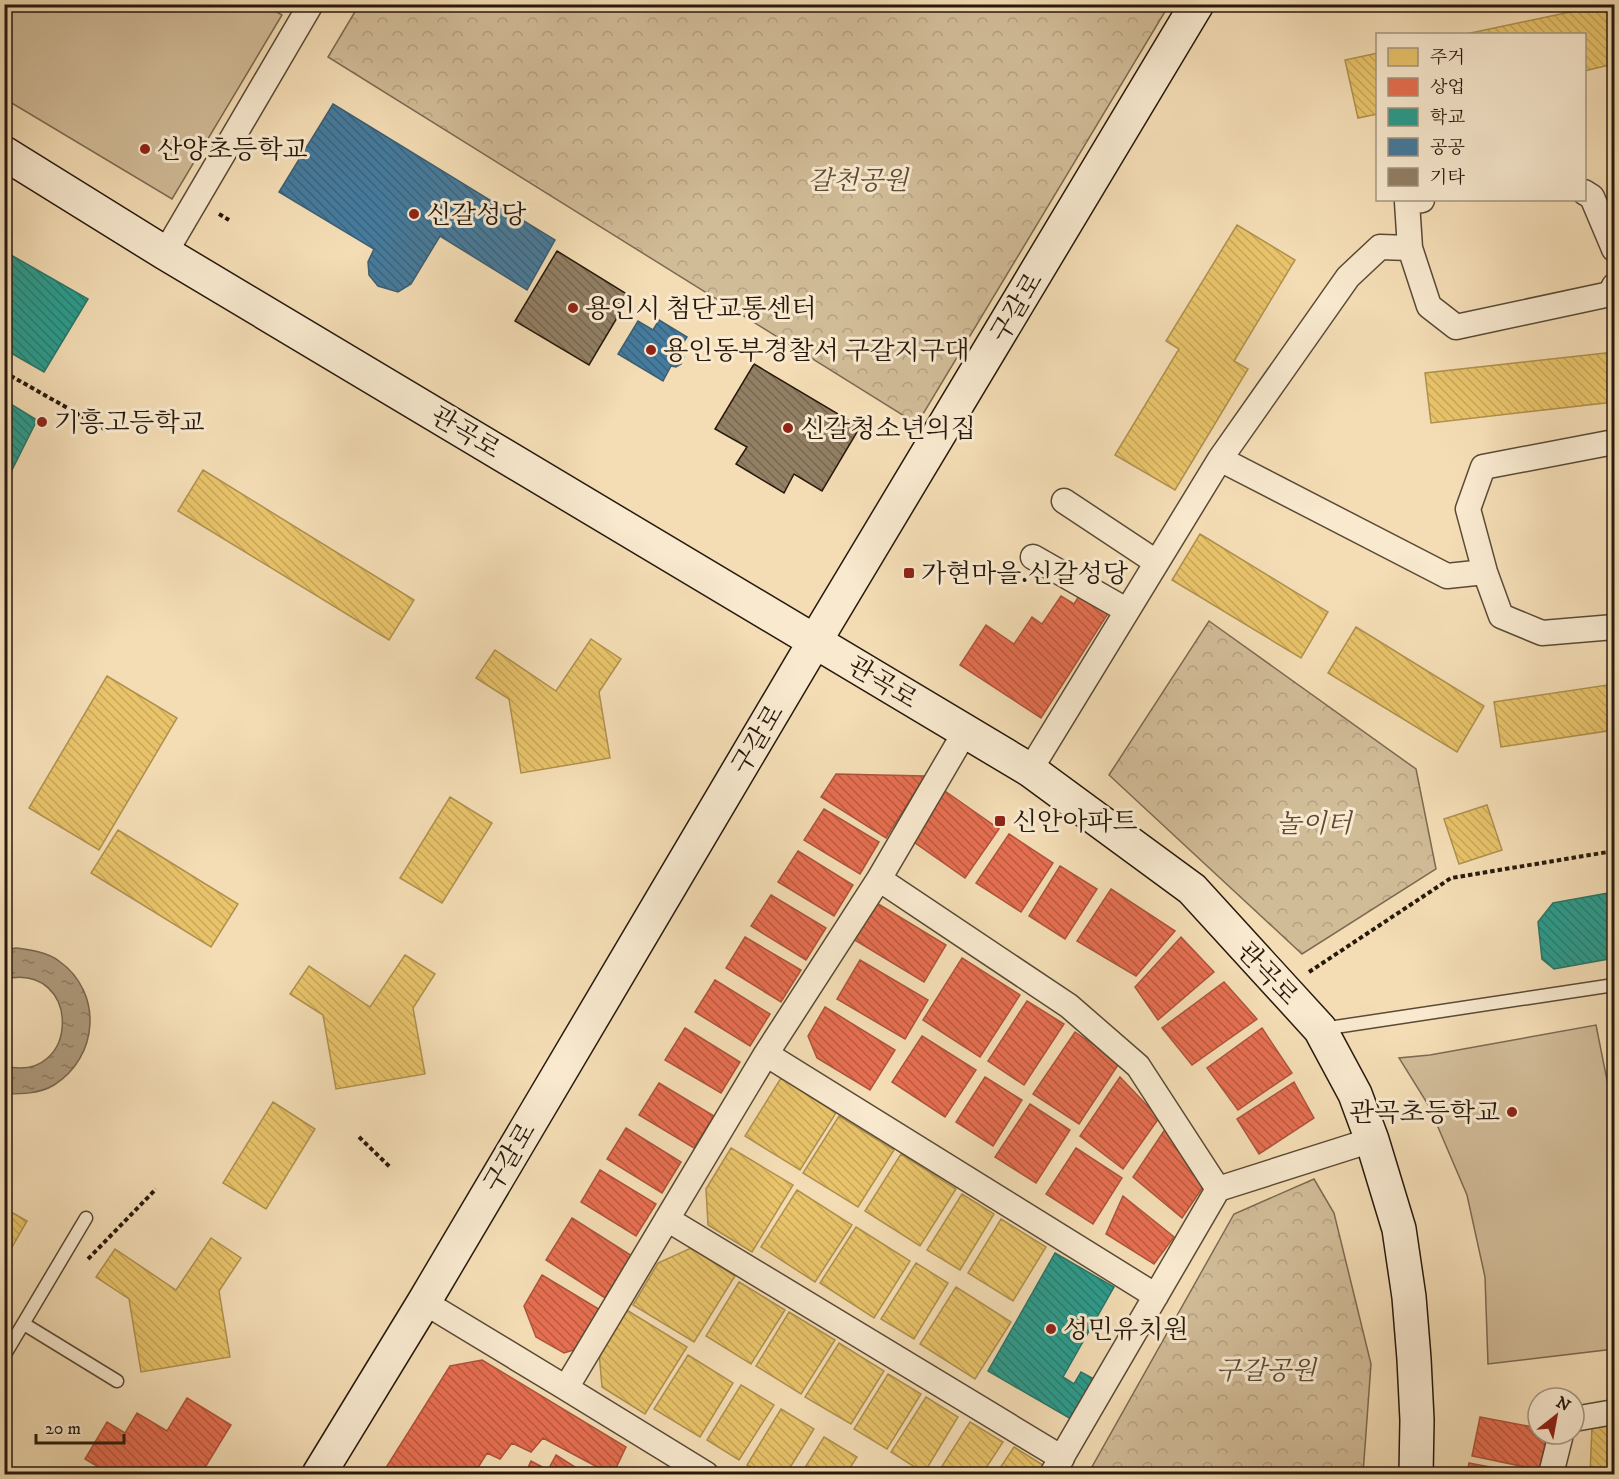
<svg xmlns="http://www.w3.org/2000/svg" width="1619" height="1479" viewBox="0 0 1619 1479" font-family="'IM FELL DW Pica','Noto Serif KR',serif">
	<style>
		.park { fill: url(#park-crowns); stroke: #7c6a52; stroke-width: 1.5 }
		.pitch { fill: #d1bc98; stroke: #7c6a52; stroke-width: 1.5 }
		.water { fill: url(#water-ripples); stroke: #78664f; stroke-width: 1.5 }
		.homes { fill: url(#homes-back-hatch); stroke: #af914e; stroke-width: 1.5 }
		.shops { fill: url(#shops-back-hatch); stroke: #ad553c; stroke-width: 1.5 }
		.schools { fill: url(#schools-back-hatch); stroke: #297568; stroke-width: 1.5 }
		.public { fill: url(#public-back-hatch); stroke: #3c5e72; stroke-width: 1.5 }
		.building { fill: url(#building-back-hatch); stroke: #27190c; stroke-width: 1.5 }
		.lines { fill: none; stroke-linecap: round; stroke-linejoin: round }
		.lane-casing { stroke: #5a4a36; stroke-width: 15 }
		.street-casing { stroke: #5a4a36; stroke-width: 27 }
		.secondary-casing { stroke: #27190c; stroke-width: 36 }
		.path { stroke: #27190c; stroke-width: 4; stroke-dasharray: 4.5 3; stroke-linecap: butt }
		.lane { stroke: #f8e9cf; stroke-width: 12 }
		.street { stroke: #f8e9cf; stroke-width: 24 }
		.secondary { stroke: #f8e9cf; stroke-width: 33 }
		.poi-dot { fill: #8f2418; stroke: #f8e9cf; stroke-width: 2 }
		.labels { text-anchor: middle; stroke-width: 6; stroke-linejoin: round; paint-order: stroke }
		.poi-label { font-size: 26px; fill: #27190c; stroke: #f8e9cf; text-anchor: start }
		.park-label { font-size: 26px; font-style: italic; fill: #5a4a36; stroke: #f8e9cf }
		.street-label { font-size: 26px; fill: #27190c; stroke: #f8e9cf }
	</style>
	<defs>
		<pattern id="park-crowns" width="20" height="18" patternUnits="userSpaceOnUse" patternTransform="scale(1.5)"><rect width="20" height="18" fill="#d1bc98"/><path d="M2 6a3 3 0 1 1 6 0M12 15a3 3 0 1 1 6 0" fill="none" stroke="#b3a182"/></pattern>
		<pattern id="water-ripples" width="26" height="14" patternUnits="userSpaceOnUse" patternTransform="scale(1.5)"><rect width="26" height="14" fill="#ae9a7c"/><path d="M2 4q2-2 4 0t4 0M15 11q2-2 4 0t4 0" fill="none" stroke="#8e7d64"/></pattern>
		<pattern id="homes-back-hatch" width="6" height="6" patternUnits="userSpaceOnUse" patternTransform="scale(1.5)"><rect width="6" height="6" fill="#e9c46a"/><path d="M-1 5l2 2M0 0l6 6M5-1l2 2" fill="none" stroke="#c8a85b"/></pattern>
		<pattern id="shops-back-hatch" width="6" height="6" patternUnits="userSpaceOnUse" patternTransform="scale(1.5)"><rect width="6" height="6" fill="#e76f51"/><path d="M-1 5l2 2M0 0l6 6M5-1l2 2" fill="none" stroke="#bb5a42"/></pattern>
		<pattern id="schools-back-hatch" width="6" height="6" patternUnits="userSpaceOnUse" patternTransform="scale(1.5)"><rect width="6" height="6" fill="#2a9d8f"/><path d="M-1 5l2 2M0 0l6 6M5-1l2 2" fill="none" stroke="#247f73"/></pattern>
		<pattern id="public-back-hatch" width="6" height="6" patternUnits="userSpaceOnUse" patternTransform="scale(1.5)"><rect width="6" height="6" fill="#457b9d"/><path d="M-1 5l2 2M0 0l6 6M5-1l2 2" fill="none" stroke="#3a647e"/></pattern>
		<pattern id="building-back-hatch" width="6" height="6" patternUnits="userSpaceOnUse" patternTransform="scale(1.5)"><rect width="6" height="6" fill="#927f64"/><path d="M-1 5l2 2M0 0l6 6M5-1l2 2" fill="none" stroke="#776751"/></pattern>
	</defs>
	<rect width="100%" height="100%" fill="#f4ddb5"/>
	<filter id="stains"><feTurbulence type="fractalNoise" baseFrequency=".00333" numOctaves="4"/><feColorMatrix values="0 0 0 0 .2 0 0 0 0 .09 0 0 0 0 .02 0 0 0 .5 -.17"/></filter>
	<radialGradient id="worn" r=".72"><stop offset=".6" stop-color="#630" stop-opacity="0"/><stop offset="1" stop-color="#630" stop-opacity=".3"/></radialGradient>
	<path class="park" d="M359,5V4L1169,5L917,424L328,57Z
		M1209,621L1416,769L1436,869L1302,954L1109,775Z
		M1314,1179L1334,1213L1371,1364L1363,1474H1088L1234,1214Z"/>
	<path class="pitch" d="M265,5L282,15L172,199L5,99V5Z
		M1596,1025L1614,1115V1349L1488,1364L1485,1277L1467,1195L1429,1106L1399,1058L1430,1055Z"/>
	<path class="water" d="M16,948C31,950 47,952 59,961C104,993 98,1058 54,1085C39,1094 21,1094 5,1094V1066C80,1085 83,962 5,979V950Z"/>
	<path class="homes" d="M1608,4H1614V64L1584,71V34H1466Z
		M1378,53V114L1358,118L1345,60Z
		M1237,225L1295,260L1234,361L1248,369L1175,490L1115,455L1179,349L1166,341Z
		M1614,352V402L1431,423L1425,373Z
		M203,470L414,600L389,640L178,511Z
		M1200,534L1328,612L1301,658L1172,580Z
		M1356,627L1484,706L1457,752L1328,673Z
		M591,639L621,659L599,692L610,758L521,773L509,699L476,678L495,650L556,691Z
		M107,676L177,718L99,850L29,808Z
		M1614,684V730L1501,747L1494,702Z
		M450,797L492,823L442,903L400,878Z
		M1487,805L1502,850L1459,864L1444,819Z
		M118,830L238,904L211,947L91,873Z
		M405,955L435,974L413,1008L425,1074L336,1089L323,1015L290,994L309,966L370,1007Z
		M781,1078L836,1113L800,1170L745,1136Z
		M273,1102L315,1129L266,1209L223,1183Z
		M839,1116L894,1150L858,1207L803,1173Z
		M731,1148L793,1185L752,1252L708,1225L706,1189Z
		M901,1154L956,1189L920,1246L865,1211Z
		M797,1190L852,1225L815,1282L761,1247Z
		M962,1194L994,1214L960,1270L927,1250Z
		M4,1208L27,1221L4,1261Z
		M1001,1219L1046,1247L1013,1301L968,1273Z
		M856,1227L910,1261L874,1318L820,1283Z
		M211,1238L241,1258L219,1291L230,1357L141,1372L129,1299L96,1277L115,1249L176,1290Z
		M691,1248L735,1276L694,1342L633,1305L658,1263Z
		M916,1263L948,1283L914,1339L881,1319Z
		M739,1282L785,1310L751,1364L706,1336Z
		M956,1287L1011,1322L975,1379L920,1344Z
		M625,1309L687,1347L645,1414L602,1387L599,1352Z
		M789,1312L835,1340L801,1394L756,1366Z
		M839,1343L884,1371L851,1424L805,1397Z
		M688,1355L733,1383L700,1437L654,1409Z
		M888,1374L921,1394L887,1449L854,1429Z
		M741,1385L774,1405L739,1460L707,1440Z
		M926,1397L958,1417L924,1473L891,1452Z
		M781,1409L814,1429L786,1474H763L747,1465Z
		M970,1422L1003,1442L982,1474H937Z
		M1614,1423V1474H1590L1592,1427Z
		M824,1437L857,1457L846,1474H801Z
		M1014,1447L1046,1467L1041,1474H996Z"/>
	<path class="shops" d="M1081,593L1109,612L1041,718L960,665L986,625L1014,644L1032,617L1042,624L1061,596L1074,604Z
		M836,774L925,776L886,838L821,797Z
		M945,791L999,829L965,878L911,840Z
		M824,809L879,842L860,874L804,840Z
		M1009,834L1053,863L1021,912L976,883Z
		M798,851L853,885L834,916L778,882Z
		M1060,866L1097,889L1065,939L1029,916Z
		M1111,889L1175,931L1136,976L1077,941Z
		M771,895L826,928L806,960L751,926Z
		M875,902L946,945L924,982L853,939Z
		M745,937L801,970L781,1002L726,968Z
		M1181,937L1214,972L1158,1020L1135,987Z
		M962,958L1020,995L980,1057L923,1020Z
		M860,960L928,1000L905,1039L837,999Z
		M715,980L770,1014L750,1046L695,1012Z
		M1224,982L1257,1019L1192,1065L1162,1028Z
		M1027,1001L1064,1024L1024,1085L988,1061Z
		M825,1007L895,1050L870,1090L817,1058L808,1036Z
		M685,1028L740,1062L721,1093L665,1060Z
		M1262,1028L1292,1073L1238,1110L1207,1068Z
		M1075,1032L1120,1062L1079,1124L1033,1094Z
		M922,1036L976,1070L945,1117L892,1082Z
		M985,1077L1022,1100L993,1146L956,1122Z
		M1120,1077L1159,1118L1123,1169L1080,1136Z
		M1294,1082L1314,1118L1259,1154L1237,1119Z
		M659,1083L714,1116L694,1148L639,1115Z
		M1030,1104L1070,1130L1036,1183L995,1157Z
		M626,1128L681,1162L662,1193L607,1159Z
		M1166,1128L1203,1187L1182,1218L1133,1177Z
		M1076,1148L1122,1178L1093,1224L1046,1194Z
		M600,1170L656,1204L636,1236L581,1202Z
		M1123,1196L1174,1237L1154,1264L1106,1234Z
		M572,1218L632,1256L605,1298L546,1260Z
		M542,1275L602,1311L580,1348L564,1353L536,1337L524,1306Z
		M482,1360L626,1447L615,1470L622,1474H600L601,1469L543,1438L531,1452L512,1443L500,1459L487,1453L474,1474H382L450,1366Z
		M187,1398L231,1425L201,1474H110L85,1459L107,1422L125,1433L137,1413L167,1431Z
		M1480,1417L1538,1428V1434H1547L1540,1470L1472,1456Z
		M556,1455L586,1474H525L531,1461L548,1470Z
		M1469,1463L1526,1474H1467Z
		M643,1469L656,1470L669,1474H628L631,1471Z"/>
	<path class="schools" d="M4,251L88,299L44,372L4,349Z
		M4,400L37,420L8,478L4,476Z
		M1614,892V958L1554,969L1542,959L1538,922L1553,903Z
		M1055,1253L1114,1287L1063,1377L1074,1384L1081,1372L1094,1379L1071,1419L988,1371Z"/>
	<path class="public" d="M333,104L555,240L527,290L440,236L411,284L398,292L378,286L369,275L368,262L374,249L279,192Z
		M659,320L687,337L680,348L684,357L681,364L676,367L671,366L663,381L618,354L638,321L653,330Z"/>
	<path class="building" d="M557,251L630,296L589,365L515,321Z
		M754,364L860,427L822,491L794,474L784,493L736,464L747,447L715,429Z"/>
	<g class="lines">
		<defs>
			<path id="lane" d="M1322,1029L1614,985
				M24,1324L117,1381
				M4,1356L86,1218"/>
			<path id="street" d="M1584,192L1592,197L1614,249
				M1422,200L1407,202L1410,248L1429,306L1456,327L1610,294L1614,286
				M165,253L311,4
				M1614,442L1483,467L1468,509L1485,572L1501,616L1542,633L1614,627
				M1220,459L1447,576L1485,572
				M1064,501L1156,562
				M1033,557L1126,610
				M1030,770L1220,459L1348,277L1380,247L1410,248
				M879,879L965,732
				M766,1054L1156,1296
				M667,1219L1062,1458
				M424,1302L566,1388
				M1574,1419L1614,1412
				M706,1474L566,1388L766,1054L879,879L1069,1006L1138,1066L1218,1189
				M1052,1474L1218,1189L1372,1140
				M1551,1474L1561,1434"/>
			<path id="secondary" d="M4,153L165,253L1030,770L1192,889L1320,1029L1355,1094L1372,1140L1399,1229L1409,1297L1414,1359L1417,1420L1416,1474
				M319,1474L424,1302L815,641L1197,4"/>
		</defs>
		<use href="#lane" class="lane-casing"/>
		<use href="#street" class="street-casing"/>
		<use href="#secondary" class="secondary-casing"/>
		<path class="path" d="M219,214L229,220
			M4,372L108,431
			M1309,972L1451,878L1614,851
			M359,1137L391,1168
			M88,1259L156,1189"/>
		<use href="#lane" class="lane"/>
		<use href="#street" class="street"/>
		<use href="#secondary" class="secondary"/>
	</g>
	<g class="poi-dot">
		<circle cx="145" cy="149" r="6"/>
		<circle cx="414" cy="214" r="6"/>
		<circle cx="573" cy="308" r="6"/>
		<circle cx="651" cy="350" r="6"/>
		<circle cx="42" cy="422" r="6"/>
		<circle cx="788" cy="428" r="6"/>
		<rect x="903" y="567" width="12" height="12" rx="3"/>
		<rect x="994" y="815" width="12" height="12" rx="3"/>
		<circle cx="1512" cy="1112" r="6"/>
		<circle cx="1051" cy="1329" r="6"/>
	</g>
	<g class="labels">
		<g class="poi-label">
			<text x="157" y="158">산양초등학교</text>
			<text x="426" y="223">신갈성당</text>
			<text x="585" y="317">용인시 첨단교통센터</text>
			<text x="663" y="359">용인동부경찰서 구갈지구대</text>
			<text x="54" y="431">기흥고등학교</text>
			<text x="800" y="437">신갈청소년의집</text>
			<text x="921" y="582">가현마을.신갈성당</text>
			<text x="1012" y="830">신안아파트</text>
			<text x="1500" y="1121" text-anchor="end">관곡초등학교</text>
			<text x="1063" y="1338">성민유치원</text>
		</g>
		<g class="park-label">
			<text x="858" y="189">갈천공원</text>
			<text x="1314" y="832">놀이터</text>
			<text x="1266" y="1379">구갈공원</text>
		</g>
		<g class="street-label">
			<text transform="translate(1016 307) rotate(-59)" y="9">구갈로</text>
			<text transform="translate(466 432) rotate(31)" y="9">관곡로</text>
			<text transform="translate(883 682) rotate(31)" y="9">관곡로</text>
			<text transform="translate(757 739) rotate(-59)" y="9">구갈로</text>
			<text transform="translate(1268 973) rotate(47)" y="9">관곡로</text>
			<text transform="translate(509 1157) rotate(-59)" y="9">구갈로</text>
		</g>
	</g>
	<rect width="1619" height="1479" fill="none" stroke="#f4ddb5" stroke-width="24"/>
	<rect x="6" y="6" width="1607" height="1467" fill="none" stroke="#27190c" stroke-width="3"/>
	<rect x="12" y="12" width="1595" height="1455" fill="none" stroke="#27190c" stroke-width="1.5"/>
	<rect x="1376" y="33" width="210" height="168" fill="#f8e9cf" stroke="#a49681" stroke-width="1.5"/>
	<rect x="1388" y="48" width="30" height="18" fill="#e9c46a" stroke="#a49681" stroke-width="1.5"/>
	<text x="1430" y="63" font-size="18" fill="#27190c">주거</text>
	<rect x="1388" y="78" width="30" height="18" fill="#e76f51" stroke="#a49681" stroke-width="1.5"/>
	<text x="1430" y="93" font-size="18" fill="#27190c">상업</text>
	<rect x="1388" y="108" width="30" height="18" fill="#2a9d8f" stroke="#a49681" stroke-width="1.5"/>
	<text x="1430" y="123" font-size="18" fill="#27190c">학교</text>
	<rect x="1388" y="138" width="30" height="18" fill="#457b9d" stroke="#a49681" stroke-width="1.5"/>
	<text x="1430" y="153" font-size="18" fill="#27190c">공공</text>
	<rect x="1388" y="168" width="30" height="18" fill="#927f64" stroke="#a49681" stroke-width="1.5"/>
	<text x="1430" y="183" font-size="18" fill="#27190c">기타</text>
	<g transform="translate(1556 1416) rotate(31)"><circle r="28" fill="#f8e9cf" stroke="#a49681" stroke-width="1.5"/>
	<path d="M0-4.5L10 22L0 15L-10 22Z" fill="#8f2418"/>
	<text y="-9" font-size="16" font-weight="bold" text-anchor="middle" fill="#27190c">N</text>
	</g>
	<path d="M36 1434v9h88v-9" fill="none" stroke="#27190c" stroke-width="3"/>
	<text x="45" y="1434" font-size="18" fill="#27190c" stroke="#f8e9cf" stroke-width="4.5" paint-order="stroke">20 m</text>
	<rect width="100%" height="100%" filter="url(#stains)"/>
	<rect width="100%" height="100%" fill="url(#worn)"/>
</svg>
